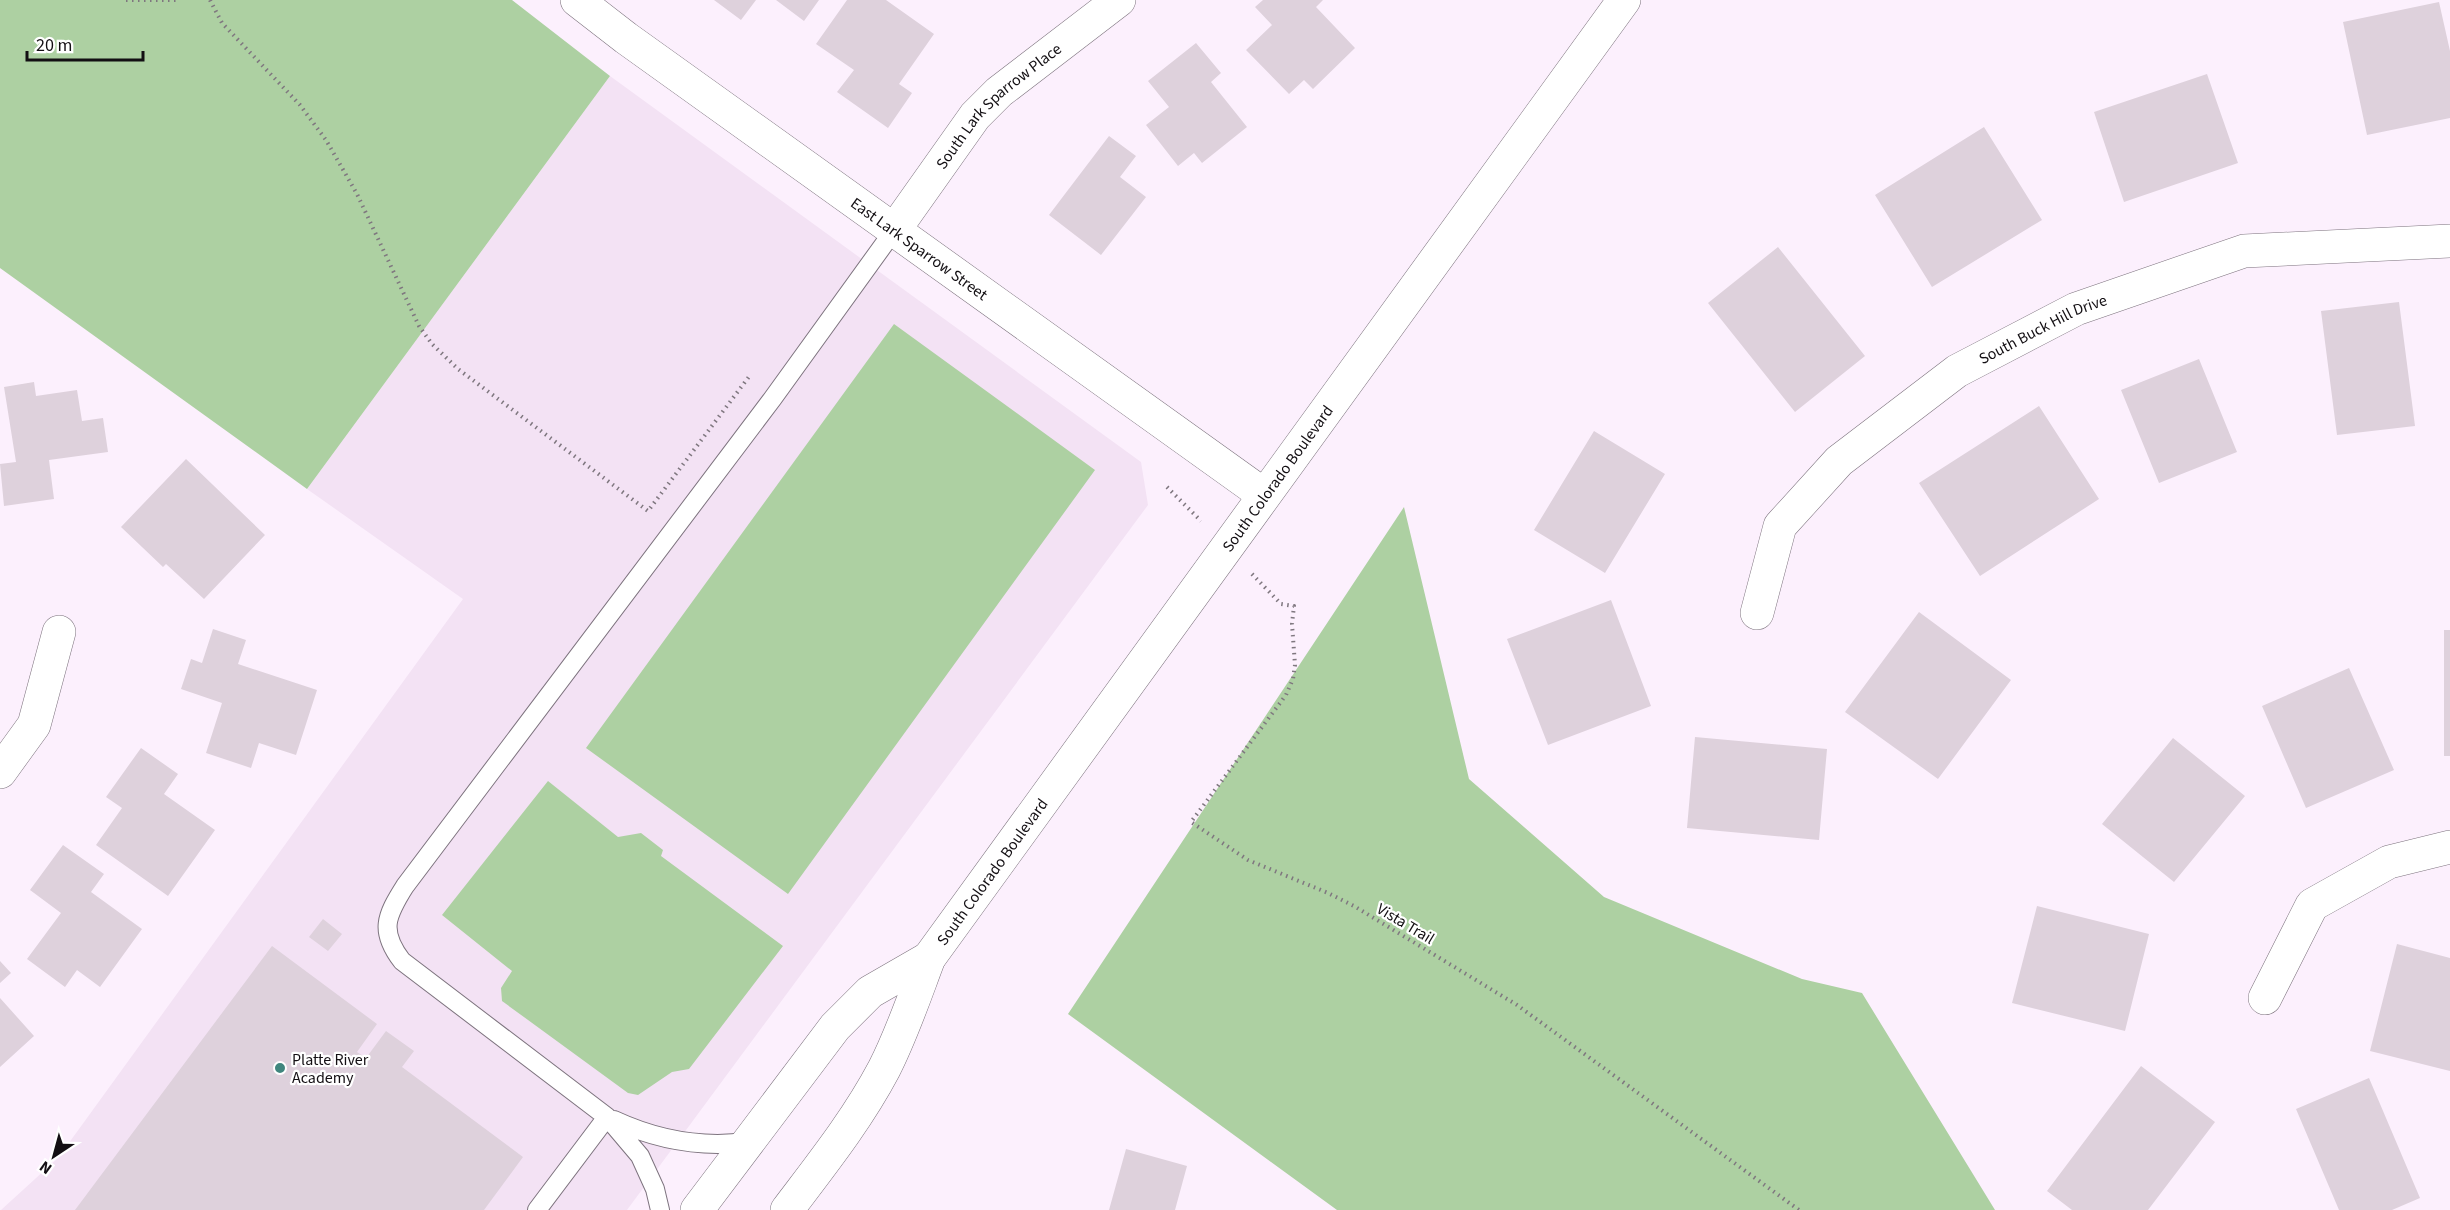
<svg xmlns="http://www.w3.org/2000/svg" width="2450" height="1210" viewBox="0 0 2450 1210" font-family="'Source Sans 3',sans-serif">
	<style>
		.built { fill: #f3e2f4 }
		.green { fill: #add0a2 }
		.building { fill: #ded1dc }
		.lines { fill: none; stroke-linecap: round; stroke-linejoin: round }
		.lane-casing { stroke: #7d737e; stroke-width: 20 }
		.street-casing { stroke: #7d737e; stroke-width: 34 }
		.secondary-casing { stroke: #7d737e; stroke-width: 34 }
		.path { stroke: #7f777f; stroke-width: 4; stroke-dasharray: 1.5 4.5; stroke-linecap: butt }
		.lane { stroke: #fff; stroke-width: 18 }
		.street { stroke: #fff; stroke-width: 33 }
		.secondary { stroke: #fff; stroke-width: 33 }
		.poi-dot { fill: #40867e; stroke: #fff; stroke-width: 2 }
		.labels { text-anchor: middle; stroke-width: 4.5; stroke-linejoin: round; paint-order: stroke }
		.street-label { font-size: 16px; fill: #130f13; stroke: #fff }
		.poi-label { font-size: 16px; fill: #130f13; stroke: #fff; text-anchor: start }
	</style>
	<rect width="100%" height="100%" fill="#fcf0fd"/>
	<path class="built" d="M610,76L1141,462L1148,505L627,1210H1L58,1158L463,599L307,489Z"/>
	<path class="green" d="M0,0H512L610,76L307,489L0,268Z
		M894,324L1095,470L788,894L586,748Z
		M1404,507L1469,779L1604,897L1802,979L1862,993L1995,1210H1337L1068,1014Z
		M548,781L618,837L641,833L663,850L661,856L783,946L689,1069L672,1072L638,1095L628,1093L502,1001L501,988L512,971L442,915Z"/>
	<path class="building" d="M714,0H756L741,20Z
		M776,0H819L804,21Z
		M847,0H886L934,34L899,84L912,93L888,128L837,92L854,70L816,44Z
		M1263,0H1323L1316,7L1355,48L1313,89L1304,80L1289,94L1246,50L1272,25L1255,7Z
		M2439,2L2450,51V118L2367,135L2343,22Z
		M1196,43L1221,73L1211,82L1247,127L1202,163L1194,153L1178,166L1146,125L1169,107L1148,81Z
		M2207,74L2238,163L2124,202L2094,112Z
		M1984,127L2042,220L1932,287L1875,195Z
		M1109,136L1136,156L1120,177L1146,197L1101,255L1049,215Z
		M1778,247L1865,356L1795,412L1708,303Z
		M2399,302L2415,426L2337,435L2321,311Z
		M2199,359L2237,452L2159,483L2121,390Z
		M34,382L36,396L77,390L82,421L103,418L108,452L49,460L54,499L4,506L0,464L16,462L4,387Z
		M2039,406L2099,499L1980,576L1919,483Z
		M1594,431L1665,474L1605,573L1534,530Z
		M186,459L265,535L204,599L166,564L163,567L121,527Z
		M1611,600L1651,706L1548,745L1507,639Z
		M1919,612L2011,680L1938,779L1845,712Z
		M213,629L246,640L238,664L317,690L296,755L259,743L251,768L206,753L222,703L181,689L191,659L202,663Z
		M2444,630H2450V756H2444Z
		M2349,668L2394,770L2306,808L2262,706Z
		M1695,737L1827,749L1819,840L1687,828Z
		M2173,738L2245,796L2174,882L2102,824Z
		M141,748L178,774L164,794L215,830L168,896L96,845L122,808L106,797Z
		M63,845L104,874L91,892L142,929L100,987L77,970L65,987L27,959L61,913L30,890Z
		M2037,906L2149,934L2125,1031L2012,1003Z
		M323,919L342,934L328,951L309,937Z
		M2397,944L2450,958V1071L2370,1051Z
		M272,946L377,1024L357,1052L366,1058L386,1031L414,1051L402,1067L523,1157L484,1210H75Z
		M0,961L11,973L0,983Z
		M0,998L34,1036L0,1067Z
		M2141,1066L2215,1122L2148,1210H2072L2047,1191Z
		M2369,1078L2420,1198L2392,1210H2339L2296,1109Z
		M1126,1149L1187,1166L1175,1210H1109Z"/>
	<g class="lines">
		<defs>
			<path id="lane" d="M614,1120C657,1140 700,1148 747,1142
				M537,1210L607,1117
				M660,1210L655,1189L640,1156L607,1117L402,961C379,931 386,916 405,886L773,398L895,229"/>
			<g id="street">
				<path id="s1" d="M577,0L626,38L1264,495"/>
				<path id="s2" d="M895,229L975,116L999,92L1119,0"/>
				<path id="s3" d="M1757,613L1780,526L1839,461L1957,371L2076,309L2244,251L2450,241"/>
				<path d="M0,772L34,725L59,632"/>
				<path d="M2265,998L2312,905L2389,862L2450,847"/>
			</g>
			<g id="secondary">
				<path d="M697,1210L835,1027L870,992L929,958"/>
				<path id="s4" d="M787,1210C821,1165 857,1120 884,1069C902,1034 915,995 929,958L1624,0"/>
			</g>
		</defs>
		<use href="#lane" class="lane-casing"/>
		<use href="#street" class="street-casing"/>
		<use href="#secondary" class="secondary-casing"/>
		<path class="path" d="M126,0H180
			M210,0L222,23L300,105L326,140L357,194L419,326L432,344L458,369L648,511L751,374
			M1167,487L1201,521
			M1252,574L1281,604L1294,606L1292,624L1295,665L1293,679L1286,695L1191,822L1248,860L1328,893L1354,906L1517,1005L1799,1210"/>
		<use href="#lane" class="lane"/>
		<use href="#street" class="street"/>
		<use href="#secondary" class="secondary"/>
	</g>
	<circle class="poi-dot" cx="280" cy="1068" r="6"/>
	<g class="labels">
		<g class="street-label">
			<text dy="6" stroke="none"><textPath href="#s2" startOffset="162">South Lark Sparrow Place</textPath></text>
			<text dy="6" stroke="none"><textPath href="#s1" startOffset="423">East Lark Sparrow Street</textPath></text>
			<text dy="6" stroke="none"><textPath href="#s3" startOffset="422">South Buck Hill Drive</textPath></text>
			<text dy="6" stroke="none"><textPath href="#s4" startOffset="884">South Colorado Boulevard</textPath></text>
			<text dy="6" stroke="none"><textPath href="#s4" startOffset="398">South Colorado Boulevard</textPath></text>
			<text transform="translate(1406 923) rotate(31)" y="6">Vista Trail</text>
		</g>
		<g class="poi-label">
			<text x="292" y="1065">Platte River<tspan x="292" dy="18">Academy</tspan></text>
		</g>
	</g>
	<g transform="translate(54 1156) rotate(216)" stroke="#ffffff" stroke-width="4.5" paint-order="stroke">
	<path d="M0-4.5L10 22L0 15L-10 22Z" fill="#130f13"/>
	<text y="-9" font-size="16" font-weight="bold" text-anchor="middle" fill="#130f13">N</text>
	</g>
	<path d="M27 51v9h116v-9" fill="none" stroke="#130f13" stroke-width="3"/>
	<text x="36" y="51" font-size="18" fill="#130f13" stroke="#ffffff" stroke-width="4.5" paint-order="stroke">20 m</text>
</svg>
